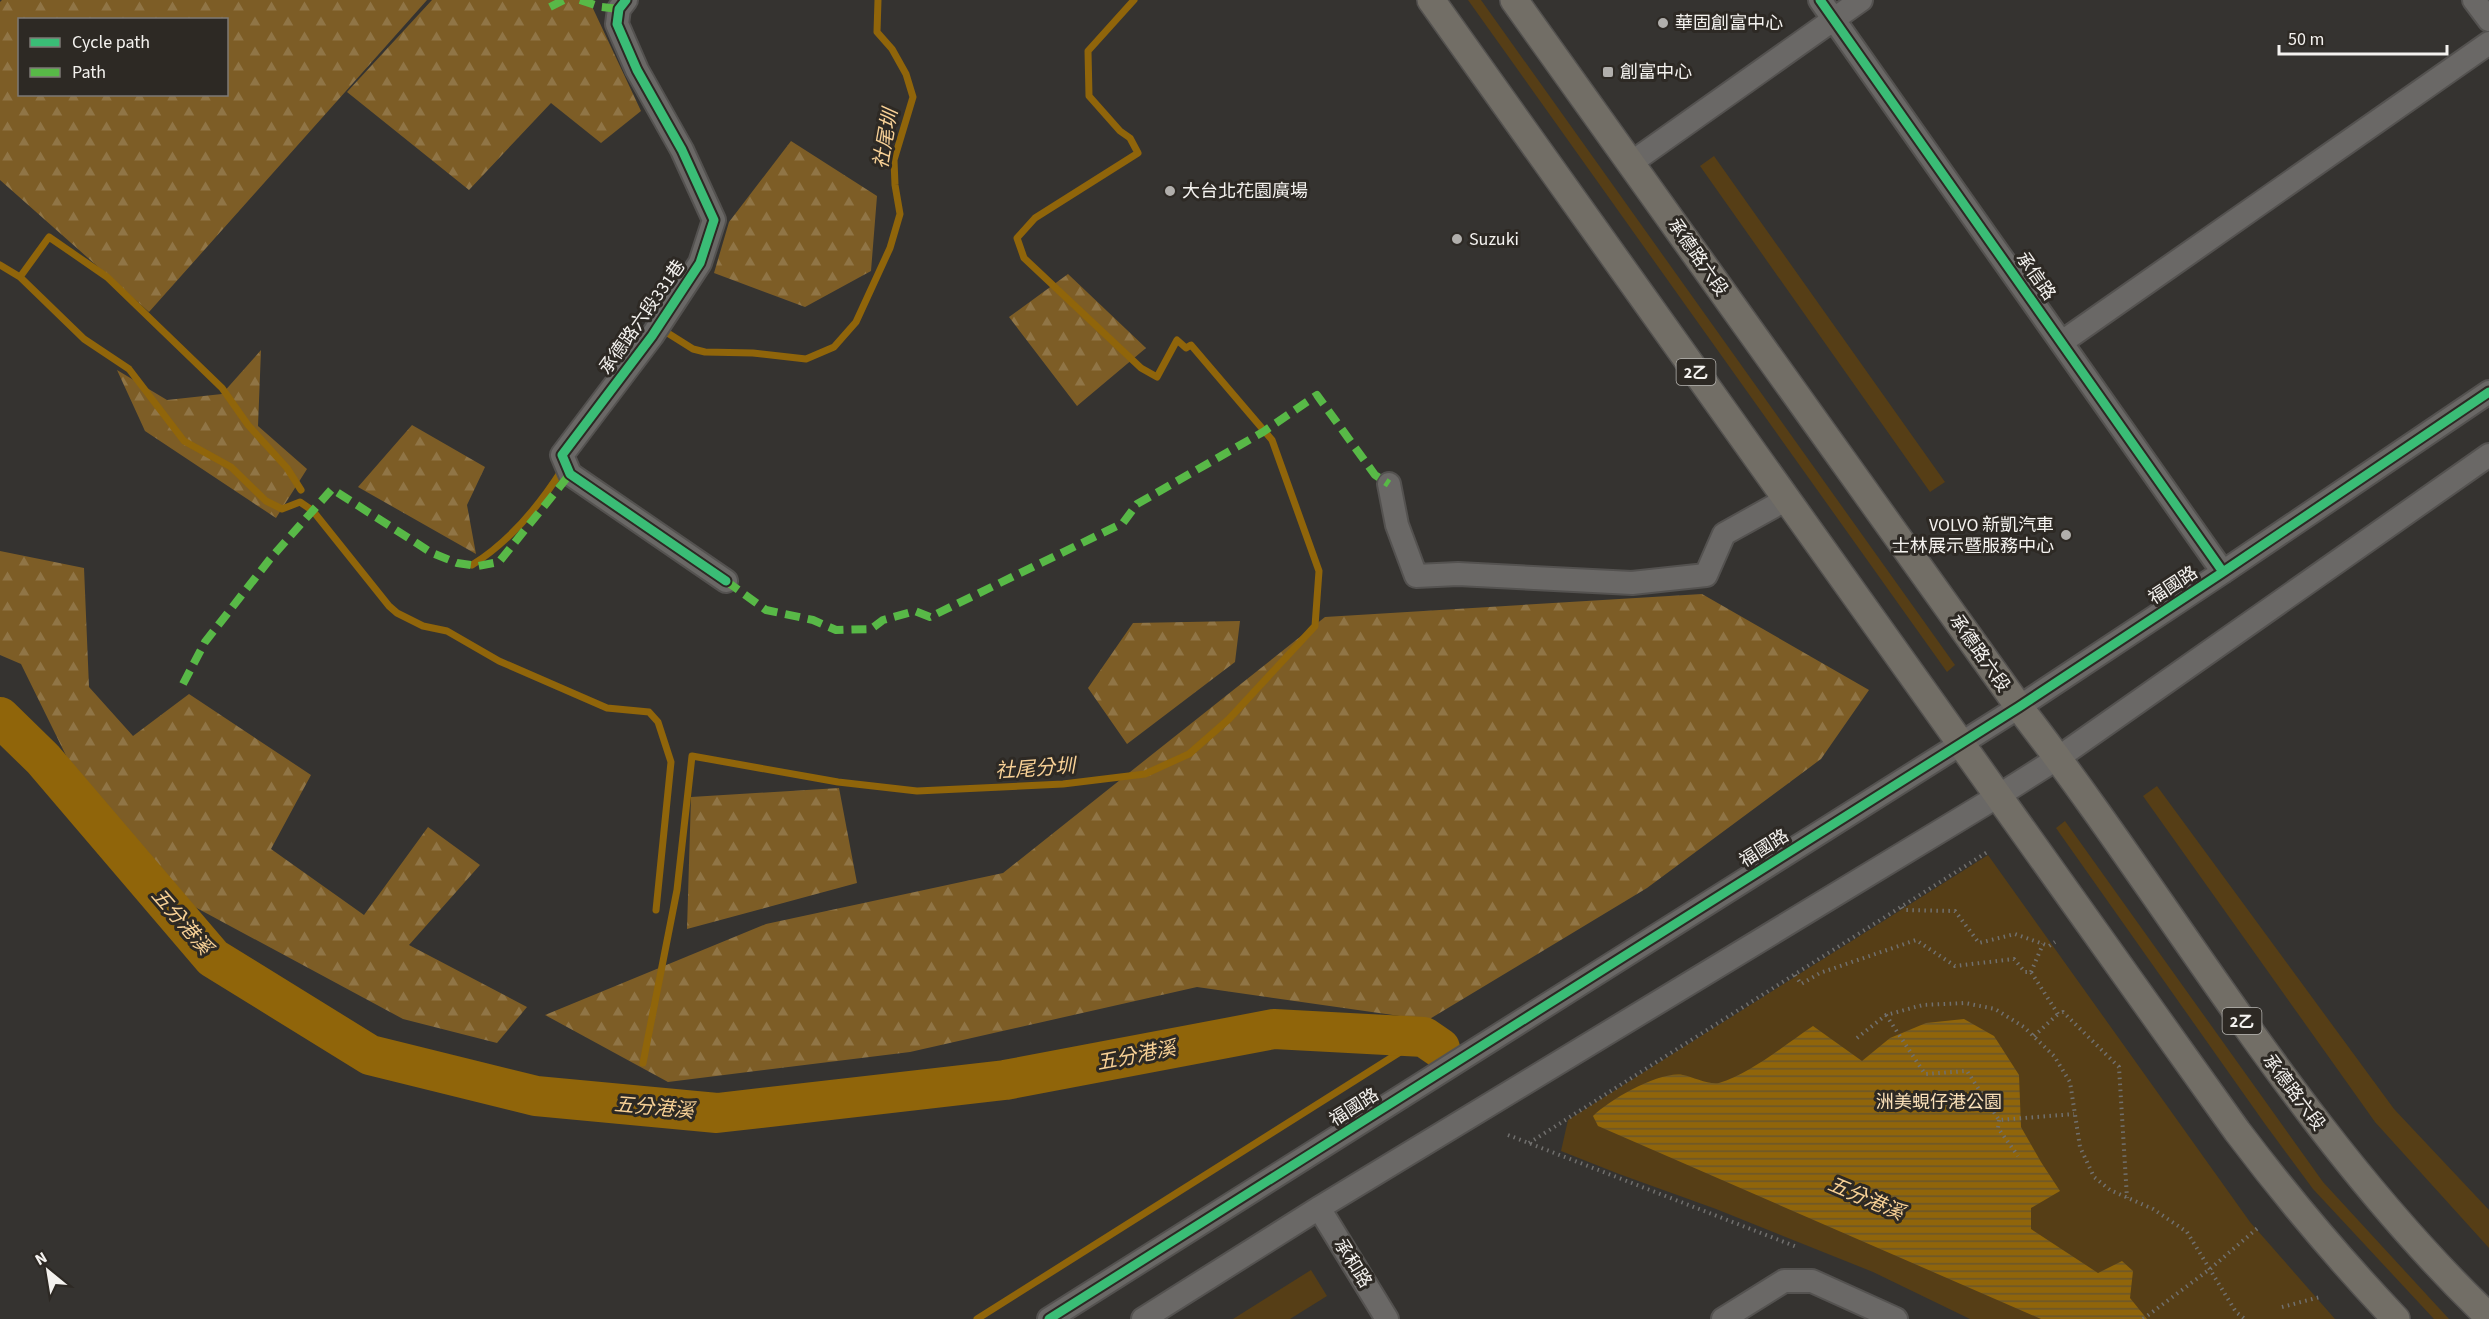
<svg xmlns="http://www.w3.org/2000/svg" width="2489" height="1319" viewBox="0 0 2489 1319" font-family="'Source Sans 3','Noto Sans TC',sans-serif">
	<style>
		.green { fill: #563e16 }
		.forest { fill: url(#forest-firs); fill-rule: evenodd }
		.water { fill: url(#water-rules) }
		.lines { fill: none; stroke-linecap: round; stroke-linejoin: round }
		.stream { stroke: #90650a; stroke-width: 7 }
		.river { stroke: #90650a; stroke-width: 40 }
		.minor-casing { stroke: #545250; stroke-width: 26 }
		.major-casing { stroke: #545250; stroke-width: 30 }
		.path { stroke: #71706e; stroke-width: 4; stroke-dasharray: 1.5 4.5; stroke-linecap: butt }
		.minor { stroke: #6a6866; stroke-width: 22 }
		.major { stroke: #726e66; stroke-width: 27 }
		.quiet { stroke: #58b947; stroke-width: 8; stroke-dasharray: 15 8; stroke-linecap: butt }
		.cycleway-casing { stroke: #2d2924; stroke-width: 13 }
		.cycleway { stroke: #3abd76; stroke-width: 9 }
		.poi-dot { fill: #b1afac; stroke: #2d2924; stroke-width: 2 }
		.labels { text-anchor: middle; stroke-width: 6; stroke-linejoin: round; paint-order: stroke }
		.shield { fill: #2d2924; stroke: #b8b6b2; stroke-width: 1.5 }
		.shield-label { font-size: 16px; font-weight: bold; fill: #f4f2ef }
		.poi-label { font-size: 18px; fill: #f4f2ef; stroke: #2d2924; text-anchor: start }
		.street-label { font-size: 18px; fill: #f4f2ef; stroke: #2d2924 }
		.park-label { font-size: 18px; fill: #fae0ba; stroke: #2d2924 }
		.water-label { font-size: 20px; font-style: italic; fill: #f8d196; stroke: #2d2924 }
	</style>
	<defs>
		<pattern id="forest-firs" width="22" height="20" patternUnits="userSpaceOnUse" patternTransform="scale(1.5)"><rect width="22" height="20" fill="#7d5d26"/><path d="M5 1l3.5 6h-7zM16 11l3.5 6h-7z" fill="#907546"/></pattern>
		<pattern id="water-rules" width="6" height="5" patternUnits="userSpaceOnUse" patternTransform="scale(1.5)"><rect width="6" height="5" fill="#90650a"/><path d="M0 2.5h6" fill="none" stroke="#69562c"/></pattern>
	</defs>
	<rect width="100%" height="100%" fill="#353330"/>
	<path class="green" d="M1468,0H1481L1955,665L1947,672Z
		M1714,156L1945,482L1930,492L1700,166Z
		M2157,786L2394,1109L2489,1210V1248L2375,1122L2143,796Z
		M2065,821L2323,1182L2449,1319H2434L2313,1189L2265,1124L2056,828Z
		M1988,855L2250,1222L2335,1319H1970L1873,1272L1716,1209L1619,1174L1561,1151L1568,1120Z
		M1311,1270L1327,1296L1290,1319H1233Z"/>
	<path class="forest" d="M2,0H427L149,312L0,180V2ZM20,20H226V94H20Z
		M432,0H589L641,111L601,143L551,103L469,190L347,92Z
		M791,141L877,196L871,271L805,307L714,273L729,222Z
		M1068,274L1146,348L1077,406L1009,317Z
		M261,350L258,426L307,469L276,518L145,431L117,370L167,400L222,394Z
		M412,425L485,467L467,505L476,554L358,487Z
		M0,551L84,568L89,687L133,736L189,694L311,775L271,849L364,915L428,827L480,865L409,945L527,1007L497,1043L403,1019L193,906L82,788L21,664L0,655Z
		M1702,594L1869,690L1821,759L1647,888L1428,1020L1197,987L910,1052L668,1082L545,1015L766,924L1003,873L1325,617Z
		M1240,621L1235,662L1127,744L1088,688L1133,623Z
		M839,788L857,883L687,929L691,797Z"/>
	<path class="water" d="M1964,1019L1994,1036L2019,1075L2021,1127L2041,1162L2060,1191L2031,1208V1229L2098,1273L2122,1261L2133,1271L2130,1298L2147,1319H2041L1598,1126L1593,1116C1611,1099 1659,1071 1683,1075C1693,1077 1709,1085 1719,1083C1750,1074 1786,1044 1813,1026L1862,1061L1890,1038L1926,1023Z"/>
	<g class="lines">
		<path class="stream" d="M0,265L20,277L84,339L129,369L184,441L231,467L266,501L282,509L300,502L313,511L389,606L397,613L423,626L447,631L499,661L607,708L649,712L658,722L671,762L656,910
			M20,277L49,237L107,277L222,388L248,425L287,468L301,490
			M662,336L666,332L693,349L705,352L753,353L806,359L834,347L856,322L890,248L900,214L895,185L894,160L913,97L906,74L892,49L877,32L878,0
			M472,565C509,542 539,506 562,470
			M643,1063L677,890L692,756L838,782L917,791L1063,784L1145,774L1189,754L1229,719L1315,626L1319,571L1272,440L1191,345L1186,348L1177,340L1157,377L1141,368L1024,258L1017,238L1035,218L1138,153L1130,138L1120,131L1089,96L1088,51L1134,0
			M977,1319L1424,1037"/>
		<path class="river" d="M0,717L43,759L213,958L370,1055L536,1096L717,1113L1005,1080L1274,1029L1424,1037L1440,1048"/>
		<defs>
			<path id="minor" d="M626,0L619,9L617,24L637,70L682,150L714,220L700,263L652,336L562,455L570,474L726,581
				M1820,0L2223,572
				M2474,0L2489,20
				M1631,163L1861,0
				M2062,342L2489,43
				M1389,484L1397,525L1416,576L1458,574L1632,583L1706,575L1724,534L1787,499
				M1319,1208L1387,1319
				M1049,1319L2019,707L2223,572L2489,392
				M1143,1319L1319,1208L1998,796L2058,758L2489,455
				M1723,1319L1784,1281H1812L1896,1319"/>
			<path id="major" d="M1431,0L2237,1131C2287,1197 2339,1259 2396,1319
				M1514,0L2019,707C2176,910 2302,1138 2489,1317"/>
		</defs>
		<use href="#minor" class="minor-casing"/>
		<use href="#major" class="major-casing"/>
		<path class="path" d="M1902,907L1904,910L1955,911L1979,943L2015,934L2049,946L2055,942
			M2031,972L2043,944
			M1795,975L1801,984L1820,973L1916,940L1955,966L2014,959L2025,972H2031L2058,1014L2063,1012L2119,1067L2127,1198
			M1886,1015L1925,1074L1967,1071L1999,1120L2074,1114
			M2034,1036L2058,1014
			M1857,1038L1886,1015L1923,1005L1965,1003L1995,1009L2024,1027L2054,1056L2070,1082L2080,1147L2094,1177L2110,1190L2153,1209L2187,1232L2236,1312L2245,1319
			M1999,1120L1998,1128L2018,1156
			M1508,1135L1797,1247
			M1529,1143L1989,851
			M2282,1307L2320,1297
			M2143,1319L2210,1269L2260,1226"/>
		<use href="#minor" class="minor"/>
		<use href="#major" class="major"/>
		<path class="quiet" d="M580,0L601,7L619,9
			M550,7L564,0
			M726,581L766,610L813,620L836,630L871,629L883,620L915,611L930,617L1123,523L1137,504L1263,432L1317,395L1375,475L1389,484
			M183,684L205,642L270,559L332,489L432,553L457,563L478,566L499,562L570,474"/>
		<defs>
			<path id="cycleway" d="M626,0L619,9L617,24L637,70L682,150L714,220L700,263L652,336L562,455L570,474L726,581
				M1820,0L2223,572
				M1049,1319L2019,707L2223,572L2489,392"/>
		</defs>
		<use href="#cycleway" class="cycleway-casing"/>
		<use href="#cycleway" class="cycleway"/>
	</g>
	<g class="poi-dot">
		<circle cx="1663" cy="23" r="6"/>
		<rect x="1602" y="66" width="12" height="12" rx="3"/>
		<circle cx="1170" cy="191" r="6"/>
		<circle cx="1457" cy="239" r="6"/>
		<circle cx="2066" cy="535" r="6"/>
	</g>
	<g class="labels">
		<g class="shield">
			<rect x="1676.5" y="359" width="39" height="26" rx="4.5"/>
			<rect x="2222.5" y="1008" width="39" height="26" rx="4.5"/>
		</g>
		<g class="shield-label">
			<text x="1696" y="378">2乙</text>
			<text x="2242" y="1027">2乙</text>
		</g>
		<g class="poi-label">
			<text x="1675" y="29">華固創富中心</text>
			<text x="1620" y="78">創富中心</text>
			<text x="1182" y="197">大台北花園廣場</text>
			<text x="1469" y="245">Suzuki</text>
			<text x="2054" y="531" text-anchor="end">VOLVO 新凱汽車<tspan x="2054" dy="21">士林展示暨服務中心</tspan></text>
		</g>
		<g class="street-label">
			<text transform="translate(1698 257) rotate(55)" y="6">承德路六段</text>
			<text transform="translate(2036 276) rotate(55)" y="6">承信路</text>
			<text transform="translate(642 317) rotate(-55)" y="6">承德路六段331巷</text>
			<text transform="translate(2173 585) rotate(-33)" y="6">福國路</text>
			<text transform="translate(1980 653) rotate(55)" y="6">承德路六段</text>
			<text transform="translate(1764 848) rotate(-32)" y="6">福國路</text>
			<text transform="translate(2294 1092) rotate(53)" y="6">承德路六段</text>
			<text transform="translate(1354 1107) rotate(-32)" y="6">福國路</text>
			<text transform="translate(1353 1263) rotate(58)" y="6">承和路</text>
		</g>
		<g class="park-label">
			<text x="1939" y="1108">洲美蜆仔港公園</text>
		</g>
		<g class="water-label">
			<text transform="translate(885 139) rotate(-80)" y="7">社尾圳</text>
			<text transform="translate(1035 768) rotate(-4)" y="7">社尾分圳</text>
			<text transform="translate(182 921) rotate(49)" y="7">五分港溪</text>
			<text transform="translate(1136 1055) rotate(-11)" y="7">五分港溪</text>
			<text transform="translate(654 1107) rotate(5)" y="7">五分港溪</text>
			<text transform="translate(1866 1198) rotate(23)" y="7">五分港溪</text>
		</g>
	</g>
	<rect x="18" y="18" width="210" height="78" fill="#2d2924" stroke="#7d7975" stroke-width="1.5"/>
	<rect x="30" y="38" width="30" height="9" fill="#3abd76" stroke="#7d7975" stroke-width="1.5"/>
	<text x="72" y="48" font-size="18" fill="#f4f2ef">Cycle path</text>
	<rect x="30" y="68" width="30" height="9" fill="#58b947" stroke="#7d7975" stroke-width="1.5"/>
	<text x="72" y="78" font-size="18" fill="#f4f2ef">Path</text>
	<g transform="translate(48 1271) rotate(330)" stroke="#2d2924" stroke-width="4.5" paint-order="stroke">
	<path d="M0-4.5L10 22L0 15L-10 22Z" fill="#f4f2ef"/>
	<text y="-9" font-size="16" font-weight="bold" text-anchor="middle" fill="#f4f2ef">N</text>
	</g>
	<path d="M2279 45v9h168v-9" fill="none" stroke="#f4f2ef" stroke-width="3"/>
	<text x="2288" y="45" font-size="18" fill="#f4f2ef" stroke="#2d2924" stroke-width="4.5" paint-order="stroke">50 m</text>
</svg>
